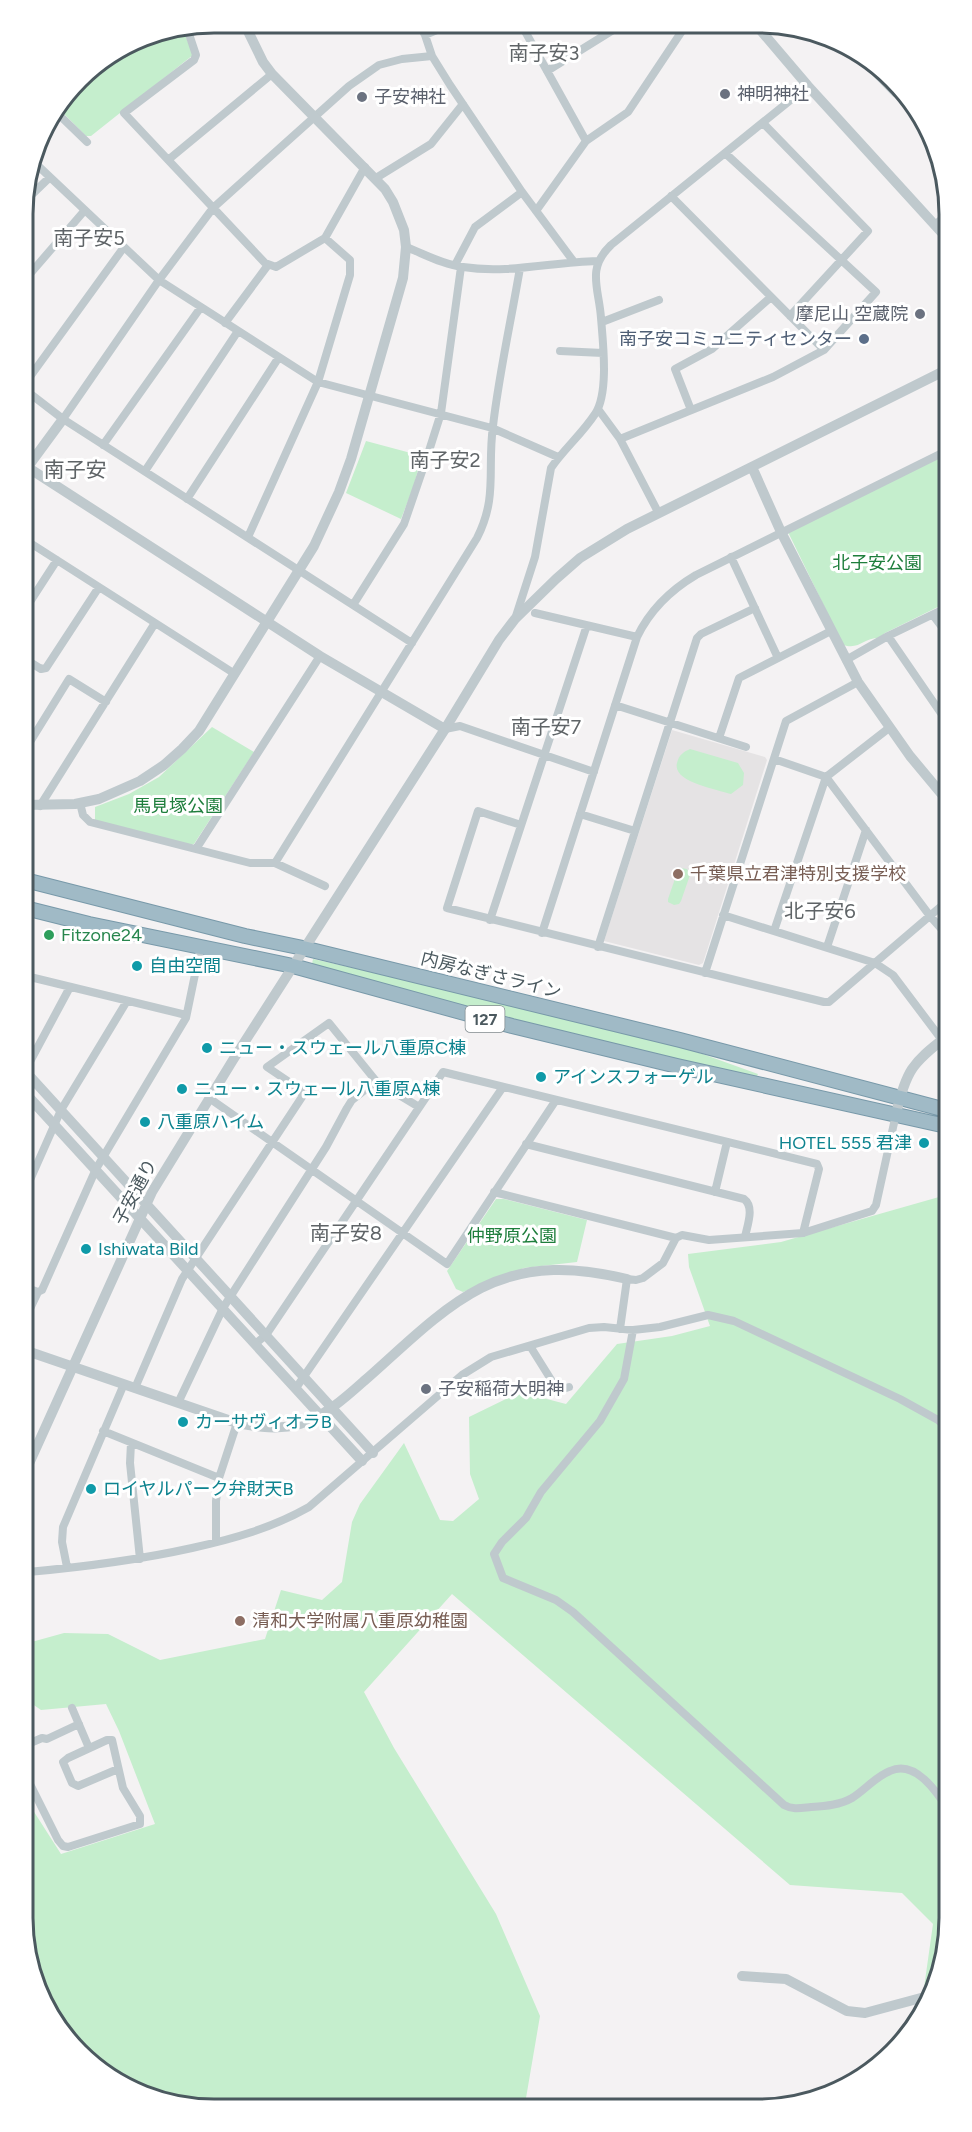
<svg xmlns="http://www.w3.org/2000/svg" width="972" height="2132" viewBox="0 0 972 2132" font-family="Figtree,'Noto Sans JP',sans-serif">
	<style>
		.education { fill: #e5e3e4 }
		.green { fill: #c5eecd }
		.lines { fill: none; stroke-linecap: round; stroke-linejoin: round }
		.trunk-casing { stroke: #7899a9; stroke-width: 16 }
		.minor { stroke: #bfc9cd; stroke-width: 8 }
		.tertiary { stroke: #bfc9cd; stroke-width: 10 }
		.trunk { stroke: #a0bac6; stroke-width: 14 }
		.worship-dot { fill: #6b7280; stroke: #fff; stroke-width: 2 }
		.service-dot { fill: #5c6f8a; stroke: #fff; stroke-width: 2 }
		.education-dot { fill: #8d6e63; stroke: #fff; stroke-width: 2 }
		.leisure-dot { fill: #2e9e5b; stroke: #fff; stroke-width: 2 }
		.culture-dot { fill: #0f9aa8; stroke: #fff; stroke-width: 2 }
		.labels { text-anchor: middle; stroke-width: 6; stroke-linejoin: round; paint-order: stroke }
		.shield { fill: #fff; stroke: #818b8f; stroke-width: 1.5 }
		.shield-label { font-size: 16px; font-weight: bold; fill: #4b595f }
		.worship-label { font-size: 18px; fill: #5b616d; stroke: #fff; text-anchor: start }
		.service-label { font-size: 18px; fill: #4e5e75; stroke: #fff; text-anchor: end }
		.park-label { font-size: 18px; fill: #1e7e3c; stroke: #fff }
		.education-label { font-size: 18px; fill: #785e54; stroke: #fff; text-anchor: start }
		.leisure-label { font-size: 18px; fill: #27864d; stroke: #fff; text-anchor: start }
		.culture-label { font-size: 18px; fill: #0d838f; stroke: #fff; text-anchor: start }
		.street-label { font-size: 18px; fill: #4b595f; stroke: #fff }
		.neighbourhood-label { font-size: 20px; fill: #5f6467; stroke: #fff }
		.quarter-label { font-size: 21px; fill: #5f6467; stroke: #fff }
		.rim { fill: none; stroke: #4b595f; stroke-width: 3 }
	</style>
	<rect width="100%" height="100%" fill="#f4f2f3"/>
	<path class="education" d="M672,730L765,757L767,760L703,963L699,965L604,941Z"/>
	<path class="green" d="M183,29L193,55L91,136H86L58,108L88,70L141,37Z
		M366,441L422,456L413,488L401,519L346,493Z
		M944,455V604L885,633L879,638C863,638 860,650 843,645L788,532Z
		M212,727L254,752L194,844L190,845L95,822V807L129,794L159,777Z
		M690,749L738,763L744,773L743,785L731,794C716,789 672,782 677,763C679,755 683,752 690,749Z
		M681,868L687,869L690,875L681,901L679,904L674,905L668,902V899L678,870Z
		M313,959L443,988L686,1048L758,1074L757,1076L750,1075L544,1030L312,964Z
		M946,1195L949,1931L935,1991L920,2016L933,1924L902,1893L790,1885L452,1594L364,1692L394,1748L496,1914L540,2016L525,2104L177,2106L88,2062L48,2014L29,1968V1804L61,1854L155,1824L119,1731L106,1704L41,1710L28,1701V1643L64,1633L108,1634L160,1660L265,1639L281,1590L322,1600L342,1582L352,1522L360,1504L404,1443L440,1520L453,1521L479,1499L470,1474L469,1417L520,1392L566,1404L617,1344L672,1336L710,1326L689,1267L688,1254L781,1242Z
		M496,1199H504L587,1220L577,1262L524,1268L463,1292L456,1289L447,1271Z"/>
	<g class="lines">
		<defs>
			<path id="trunk" d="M25,880L245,936L303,948L680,1040L946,1110
				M25,908L89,924L293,966L512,1026L677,1066L946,1126"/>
		</defs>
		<use href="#trunk" class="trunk-casing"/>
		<path class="minor" d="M419,24L425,35L432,56L450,85L522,192L574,262
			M521,24L586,141
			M187,28L196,55L194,60L124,113L265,263L276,267L325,238L365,167
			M425,35L451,24
			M863,60L895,93L901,89
			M547,71L613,30L612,25
			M56,112L87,142
			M763,123L868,231L790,316
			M168,160L272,74
			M34,162L159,280L318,382L492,428L558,457
			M376,178L431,144L463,104
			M671,196L824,350
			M23,203L50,177
			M536,211L586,141L628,112L686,25
			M935,225L943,218
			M406,247C424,254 444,265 463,267C508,274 552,262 597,261
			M455,265L475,227L522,192
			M23,282L85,210
			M602,322L659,300
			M225,323L268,265
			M560,351L603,353
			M24,385L124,247
			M24,389L63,419L412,643
			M598,409L620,439L658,512
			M691,410L675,369L712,349L771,297
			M63,419L159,280L213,208L349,86L379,65L402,59L432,56
			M620,439L773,377L824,350L876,292L725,153
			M103,445L201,307
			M145,471L238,331
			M187,499L279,357
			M248,537L318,382L350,275V260L325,238
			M24,539L235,674
			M731,557L778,658
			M353,605L404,524L428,454L441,413L461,267
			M24,611L57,560
			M535,613L637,637
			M933,615L945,631
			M516,616L535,557L551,468C564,449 582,434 595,414C609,394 603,343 601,318C599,288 586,269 611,245L808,86
			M888,636L945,719
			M25,659L41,669L46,668L99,587
			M846,660L888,636L944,609
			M615,705L746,747
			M445,729L460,726L594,772
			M719,738L739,678L831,631
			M25,750L69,679L106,702
			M774,759L826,777L930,916L946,934
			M80,803L83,815L90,822L250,863H275L325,886
			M40,806L155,623
			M580,814L635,831
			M521,825L478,811L447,908L824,1002H829L945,903
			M196,849L320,656
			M275,863L477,538C498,497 487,469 493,426C499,374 511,321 520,268
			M723,915L875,963L893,975L942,1040
			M490,920L587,625
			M25,928L29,915
			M774,931L826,777L889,728
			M542,933L637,637C650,610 669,591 696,575L944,452
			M598,947L697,638L701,634L755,608
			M827,947L866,830
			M705,973L786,721L858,682
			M26,976L186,1015
			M26,1069L70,987
			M209,1098L447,1264L556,1100
			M526,1144L744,1199C755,1207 747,1226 745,1237
			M26,1189L61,1110L127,1001
			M494,1192L676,1238
			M715,1192L727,1142
			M27,1288L38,1292L42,1290L96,1169L186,1018L199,955
			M27,1315L38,1292
			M620,1329L627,1279L636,1280L643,1278L663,1263L676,1238L682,1235L709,1240L803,1233L872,1211L876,1205L896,1114
			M633,1330L624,1379L600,1421L541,1492L526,1518L502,1542L494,1554L503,1578L556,1600L573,1612L784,1805C793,1810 801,1808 811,1807C825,1806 840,1805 852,1798C865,1790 875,1777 890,1771C915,1759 937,1792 949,1811
			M255,1344L266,1335L443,1072L817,1164L819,1169L803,1233
			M530,1346L555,1386L560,1390L569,1387
			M135,1388L182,1279L302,1097L301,1090L267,1067L329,1023L376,1081L419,1107
			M296,1388L503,1087
			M178,1403L223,1308L326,1147L347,1108L352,1100L376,1081
			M103,1431L219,1478
			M131,1443L130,1463L140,1559
			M216,1542V1501L219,1478L237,1423
			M67,1567L62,1542L63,1527L124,1384
			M28,1572C83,1567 138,1560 192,1548C233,1539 272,1528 309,1507L462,1375L491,1357L589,1328L604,1327L633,1330L660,1327L708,1315L734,1321L900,1399L938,1420L947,1428
			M72,1708L89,1748
			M28,1744L42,1738L47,1739L79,1724
			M28,1780L58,1840L63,1846L68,1847L140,1824V1816L123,1788L112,1740H107L68,1758L63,1762L72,1783L78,1786L118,1769
			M949,1823L943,1846L944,1858L949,1861"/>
		<path class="tertiary" d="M757,26L808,86L943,234
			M24,465L320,656L445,729
			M752,467L781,532L858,682L910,756L945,798
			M24,472L63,419
			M25,805L75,804L99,799L140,781L164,765L182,749L199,731L314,546L339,492L351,459L403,278L406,247L404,230L393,202L385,189L272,74L263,62L244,23
			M26,1072L373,1453
			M26,1094L362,1461
			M896,1114C906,1071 912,1063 946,1037
			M27,1351L237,1423C258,1427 279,1430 300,1424C325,1416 345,1398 364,1381C400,1350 438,1310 481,1288C529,1264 577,1267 627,1279
			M27,1468L152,1192L233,1060L445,729L499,640L515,619L556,579L580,558L627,529L944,371
			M742,1976L786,1979L847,2011L865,2013L932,1995"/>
		<use href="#trunk" class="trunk"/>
	</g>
	<g class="worship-dot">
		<circle cx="725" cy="94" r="6"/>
		<circle cx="362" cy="97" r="6"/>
		<circle cx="920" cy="314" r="6"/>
		<circle cx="426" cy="1389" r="6"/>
	</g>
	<circle class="service-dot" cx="864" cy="339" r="6"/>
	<g class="education-dot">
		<circle cx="678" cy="874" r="6"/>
		<circle cx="240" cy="1621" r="6"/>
	</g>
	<circle class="leisure-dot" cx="49" cy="935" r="6"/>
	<g class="culture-dot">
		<circle cx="137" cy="966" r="6"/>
		<circle cx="207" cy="1048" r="6"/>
		<circle cx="541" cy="1077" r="6"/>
		<circle cx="182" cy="1089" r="6"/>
		<circle cx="145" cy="1122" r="6"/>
		<circle cx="924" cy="1143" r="6"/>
		<circle cx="86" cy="1249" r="6"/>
		<circle cx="183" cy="1422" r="6"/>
		<circle cx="91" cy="1489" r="6"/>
	</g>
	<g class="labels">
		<rect class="shield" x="465.5" y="1006" width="39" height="26" rx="4.5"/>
		<g class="shield-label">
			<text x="485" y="1025">127</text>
		</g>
		<g class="worship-label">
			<text x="737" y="100">神明神社</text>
			<text x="374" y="103">子安神社</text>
			<text x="908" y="320" text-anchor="end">摩尼山 空蔵院</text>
			<text x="438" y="1395">子安稲荷大明神</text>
		</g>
		<g class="service-label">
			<text x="852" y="345">南子安コミュニティセンター</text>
		</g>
		<g class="park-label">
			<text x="877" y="569">北子安公園</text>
			<text x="178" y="812">馬見塚公園</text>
			<text x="512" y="1242">仲野原公園</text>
		</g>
		<g class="education-label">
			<text x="690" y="880">千葉県立君津特別支援学校</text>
			<text x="252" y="1627">清和大学附属八重原幼稚園</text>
		</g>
		<g class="leisure-label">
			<text x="61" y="941">Fitzone24</text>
		</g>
		<g class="culture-label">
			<text x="149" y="972">自由空間</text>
			<text x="219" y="1054">ニュー・スウェール八重原C棟</text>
			<text x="553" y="1083">アインスフォーゲル</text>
			<text x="194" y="1095">ニュー・スウェール八重原A棟</text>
			<text x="157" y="1128">八重原ハイム</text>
			<text x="912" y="1149" text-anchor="end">HOTEL 555 君津</text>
			<text x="98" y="1255">Ishiwata Bild</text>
			<text x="195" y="1428">カーサヴィオラB</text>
			<text x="103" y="1495">ロイヤルパーク弁財天B</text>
		</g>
		<g class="street-label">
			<text transform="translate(491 975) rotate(14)" y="6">内房なぎさライン</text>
			<text transform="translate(135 1192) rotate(-62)" y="6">子安通り</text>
		</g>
		<g class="neighbourhood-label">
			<text x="544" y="60">南子安3</text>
			<text x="89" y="245">南子安5</text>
			<text x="445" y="467">南子安2</text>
			<text x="546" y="734">南子安7</text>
			<text x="820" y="918">北子安6</text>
			<text x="346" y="1240">南子安8</text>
		</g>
		<g class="quarter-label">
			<text x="75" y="477">南子安</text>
		</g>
	</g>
	<path d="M0 0H972V2132H0ZM214 33H758A181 181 0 0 1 939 214V1918A181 181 0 0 1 758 2099H214A181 181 0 0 1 33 1918V214A181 181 0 0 1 214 33Z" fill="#fff" fill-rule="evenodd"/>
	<path class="rim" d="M214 33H758A181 181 0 0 1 939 214V1918A181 181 0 0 1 758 2099H214A181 181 0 0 1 33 1918V214A181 181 0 0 1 214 33Z"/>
</svg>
